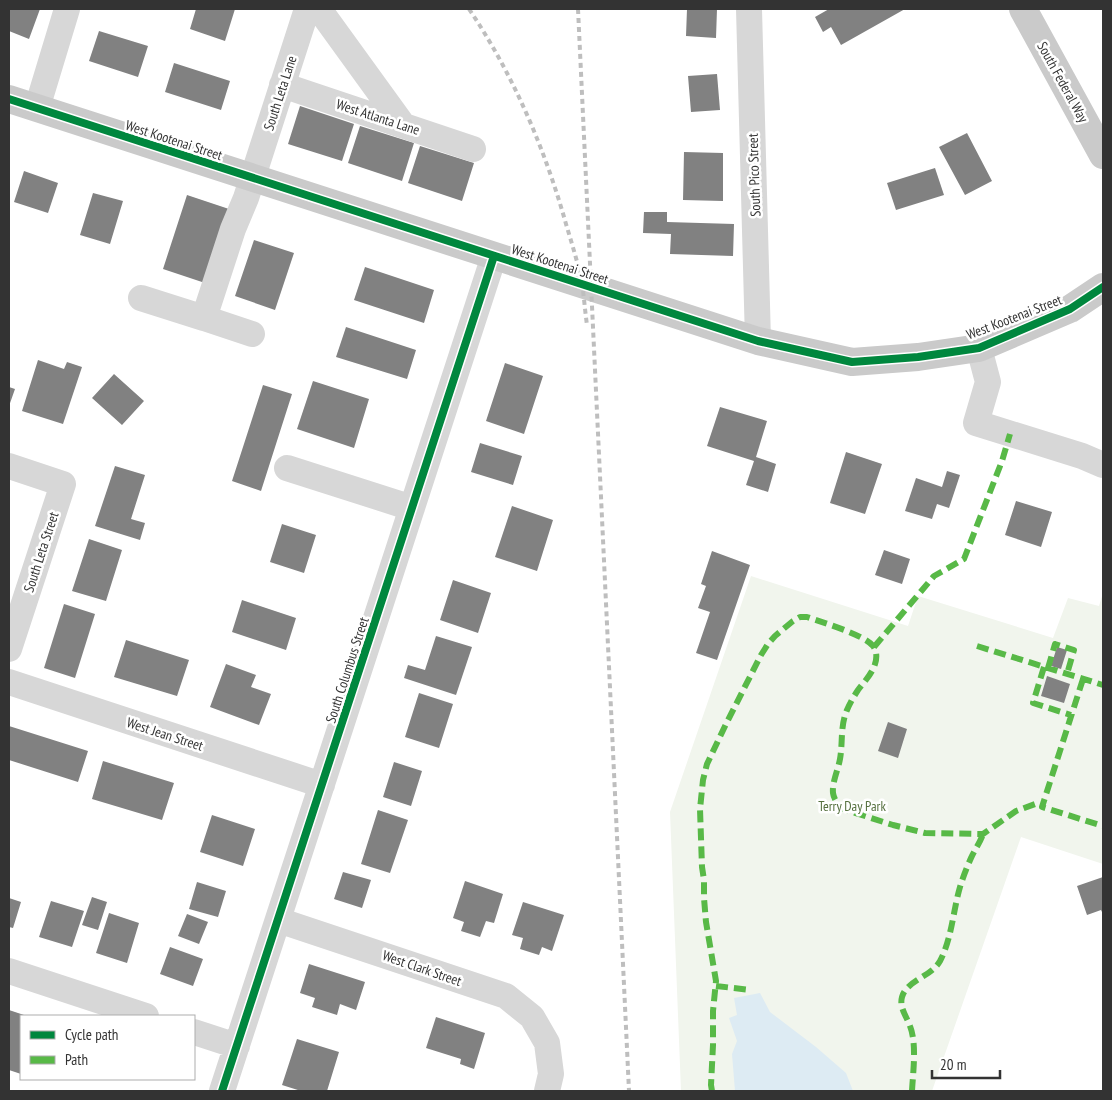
<svg xmlns="http://www.w3.org/2000/svg" width="1112" height="1100" viewBox="0 0 1112 1100" font-family="'PT Sans Narrow',sans-serif">
	<style>
		.green { fill: #f1f5ed }
		.water { fill: #ddebf3 }
		.building { fill: #818181 }
		.lines { fill: none; stroke-linecap: round; stroke-linejoin: round }
		.minor { stroke: #d7d7d7; stroke-width: 26 }
		.major { stroke: #cacaca; stroke-width: 28 }
		.rail { stroke: #bebebe; stroke-width: 4; stroke-dasharray: 5 4; stroke-linecap: butt }
		.quiet { stroke: #58b947; stroke-width: 6; stroke-dasharray: 12 6; stroke-linecap: butt }
		.cycleway-casing { stroke: #fff; stroke-width: 11 }
		.cycleway { stroke: #00873e; stroke-width: 8 }
		.labels { text-anchor: middle; stroke-width: 5; stroke-linejoin: round; paint-order: stroke }
		.street-label { font-size: 14px; fill: #333; stroke: #fff }
		.park-label { font-size: 14px; fill: #56703f; stroke: #fff }
	</style>
	<rect width="100%" height="100%" fill="#fff"/>
	<path class="green" d="M751,576L908,626L918,596L1053,638L1068,598L1099,606L1102,596H1103V864L1021,837L932,1091H681L670,812Z"/>
	<path class="water" d="M760,993L770,1012L816,1047L846,1073L853,1091H735L732,1054L737,1041L729,1018L737,1015L734,998Z"/>
	<path class="building" d="M9,9H40L29,39L9,31Z
		M196,9H235L225,41L190,29Z
		M687,9H717L716,38L686,36Z
		M829,9H905L841,45L831,27L823,32L815,17Z
		M99,31L148,46L138,77L89,61Z
		M174,63L230,81L221,110L165,92Z
		M717,74L720,110L691,112L688,76Z
		M300,106L354,124L342,161L288,144Z
		M360,126L414,143L402,181L348,163Z
		M967,133L992,181L965,195L939,147Z
		M420,146L474,163L462,201L408,183Z
		M684,152L723,153V201L683,200Z
		M935,168L944,195L896,210L887,183Z
		M24,171L58,183L48,213L14,202Z
		M93,193L123,201L110,244L80,235Z
		M187,195L232,210L208,284L163,269Z
		M644,212H667V222L734,224L733,256L670,254L671,234L643,233Z
		M254,240L294,253L275,310L235,296Z
		M365,267L434,290L424,323L354,300Z
		M346,327L416,350L407,379L336,357Z
		M38,360L64,369L67,362L82,367L63,424L22,411Z
		M505,363L543,376L524,434L486,421Z
		M114,374L144,401L122,425L92,398Z
		M313,381L369,399L354,448L297,429Z
		M263,385L292,394L261,491L232,481Z
		M9,387L15,389L9,406Z
		M720,407L767,421L756,457L776,464L768,492L746,485L754,461L707,446Z
		M480,443L522,456L513,485L471,472Z
		M846,452L882,464L865,514L830,503Z
		M115,466L145,475L131,519L145,523L140,540L95,526Z
		M947,471L960,475L949,508L937,504L932,519L905,511L916,478L942,487Z
		M1016,501L1052,512L1041,547L1005,535Z
		M512,506L553,520L537,571L495,557Z
		M282,524L316,535L304,573L270,562Z
		M89,539L122,550L106,601L72,591Z
		M884,550L910,559L902,584L875,575Z
		M712,551L750,565L717,660L696,653L710,612L698,608L706,586L701,584Z
		M453,580L491,593L478,633L440,620Z
		M242,600L296,618L286,650L232,632Z
		M64,604L95,614L75,678L44,668Z
		M436,636L472,647L456,695L404,678L408,665L425,670Z
		M126,640L189,660L177,696L114,677Z
		M1057,647L1067,650L1061,669L1051,666Z
		M226,664L256,675L251,687L271,694L259,725L210,707Z
		M1047,676L1070,684L1064,703L1041,696Z
		M419,693L453,704L439,748L405,737Z
		M888,722L907,729L898,758L878,751Z
		M9,726L88,751L78,782L9,760Z
		M103,761L174,783L162,820L92,799Z
		M394,762L422,771L411,806L383,797Z
		M378,810L408,820L390,873L361,864Z
		M212,815L255,829L243,866L200,852Z
		M343,872L371,880L362,908L334,899Z
		M1103,877V914L1101,910L1087,915L1077,886Z
		M465,881L503,894L494,923L486,921L480,937L461,931L464,922L453,918Z
		M197,882L226,891L218,917L189,909Z
		M92,897L107,902L98,930L82,925Z
		M9,898L21,902L13,928L9,927Z
		M51,901L84,911L72,947L39,937Z
		M523,902L564,915L552,951L542,947L539,955L520,949L523,938L512,935Z
		M109,913L139,923L127,963L96,953Z
		M187,914L208,922L199,944L178,936Z
		M170,947L203,959L193,986L160,974Z
		M309,964L365,982L356,1010L340,1004L337,1015L312,1007L315,998L300,993Z
		M9,1010L27,1016H21V1074L9,1070Z
		M436,1017L485,1033L474,1069L460,1064L461,1059L426,1048Z
		M297,1039L339,1052L327,1091H301L282,1085Z"/>
	<g class="lines">
		<path class="minor" d="M319,9L403,125
			M749,9L758,341
			M282,85L473,149
			M37,108L67,9
			M141,298L204,318
			M252,334L204,318L233,229L246,198L307,9
			M979,348L988,382L976,423L1082,456L1103,465
			M9,466L63,484L9,649
			M287,468L412,508
			M9,682L322,785
			M278,920L506,996L532,1017L547,1043L551,1074L547,1091
			M9,971L146,1016
			M194,1032L237,1046
			M222,1091L494,256"/>
		<path class="major" d="M1023,9L1103,155
			M9,99L758,341L852,362L918,357L979,348L1070,309L1103,287"/>
		<path class="rail" d="M469,9C513,74 545,149 566,224C572,244 578,263 582,283C584,297 585,311 587,325
			M578,9L629,1091"/>
		<path class="quiet" d="M977,646L1103,685
			M874,647L934,576L964,559L1002,461L1010,434
			M1044,667L1033,703L1071,715
			M1048,668L1055,644L1074,650L1067,674
			M1083,679L1042,807L1103,826
			M716,986L751,990
			M712,1091L711,1085L713,1045V1011L716,981L706,922L704,898V880L702,867L700,809L703,780L707,764L726,724L761,655L768,644L775,636L793,621L800,617H807C821,622 865,635 873,646C877,651 877,658 875,664C872,674 864,682 858,690C854,696 850,703 847,710C840,726 843,742 840,759C838,770 832,782 833,793C834,800 838,804 843,809L893,825L925,833L983,834L1016,811L1035,804H1043
			M912,1091C913,1072 917,1044 910,1026C907,1017 899,1008 902,997C907,980 931,977 940,961C952,938 953,911 960,887C963,877 967,867 971,858C975,849 980,843 983,834"/>
		<defs>
			<path id="cycleway" d="M9,99L758,341L852,362L918,357L979,348L1070,309L1103,287
				M222,1091L494,256"/>
		</defs>
		<use href="#cycleway" class="cycleway-casing"/>
		<use href="#cycleway" class="cycleway"/>
	</g>
	<g class="labels">
		<g class="street-label">
			<text transform="translate(1063 82) rotate(61)" y="5">South Federal Way</text>
			<text transform="translate(280 93) rotate(-72)" y="5">South Leta Lane</text>
			<text transform="translate(378 117) rotate(18)" y="5">West Atlanta Lane</text>
			<text transform="translate(174 140) rotate(18)" y="5">West Kootenai Street</text>
			<text transform="translate(754 175) rotate(-92)" y="5">South Pico Street</text>
			<text transform="translate(560 264) rotate(18)" y="5">West Kootenai Street</text>
			<text transform="translate(1014 317) rotate(-21)" y="5">West Kootenai Street</text>
			<text transform="translate(41 552) rotate(-72)" y="5">South Leta Street</text>
			<text transform="translate(347 670) rotate(-72)" y="5">South Columbus Street</text>
			<text transform="translate(165 734) rotate(18)" y="5">West Jean Street</text>
			<text transform="translate(422 968) rotate(19)" y="5">West Clark Street</text>
		</g>
		<g class="park-label">
			<text x="852" y="811">Terry Day Park</text>
		</g>
	</g>
	<rect width="1112" height="1100" fill="none" stroke="#333333" stroke-width="20"/>
	<rect x="20" y="1015" width="175" height="65" fill="#ffffff" stroke="#adadad"/>
	<rect x="30" y="1031" width="25" height="8" fill="#00873e" stroke="#adadad"/>
	<text x="65" y="1040" font-size="15" fill="#333333">Cycle path</text>
	<rect x="30" y="1056" width="25" height="8" fill="#58b947" stroke="#adadad"/>
	<text x="65" y="1065" font-size="15" fill="#333333">Path</text>
	<path d="M932 1070v8h68v-8" fill="none" stroke="#333333" stroke-width="2.5"/>
	<text x="940" y="1070" font-size="15" fill="#333333" stroke="#ffffff" stroke-width="4" paint-order="stroke">20 m</text>
</svg>
